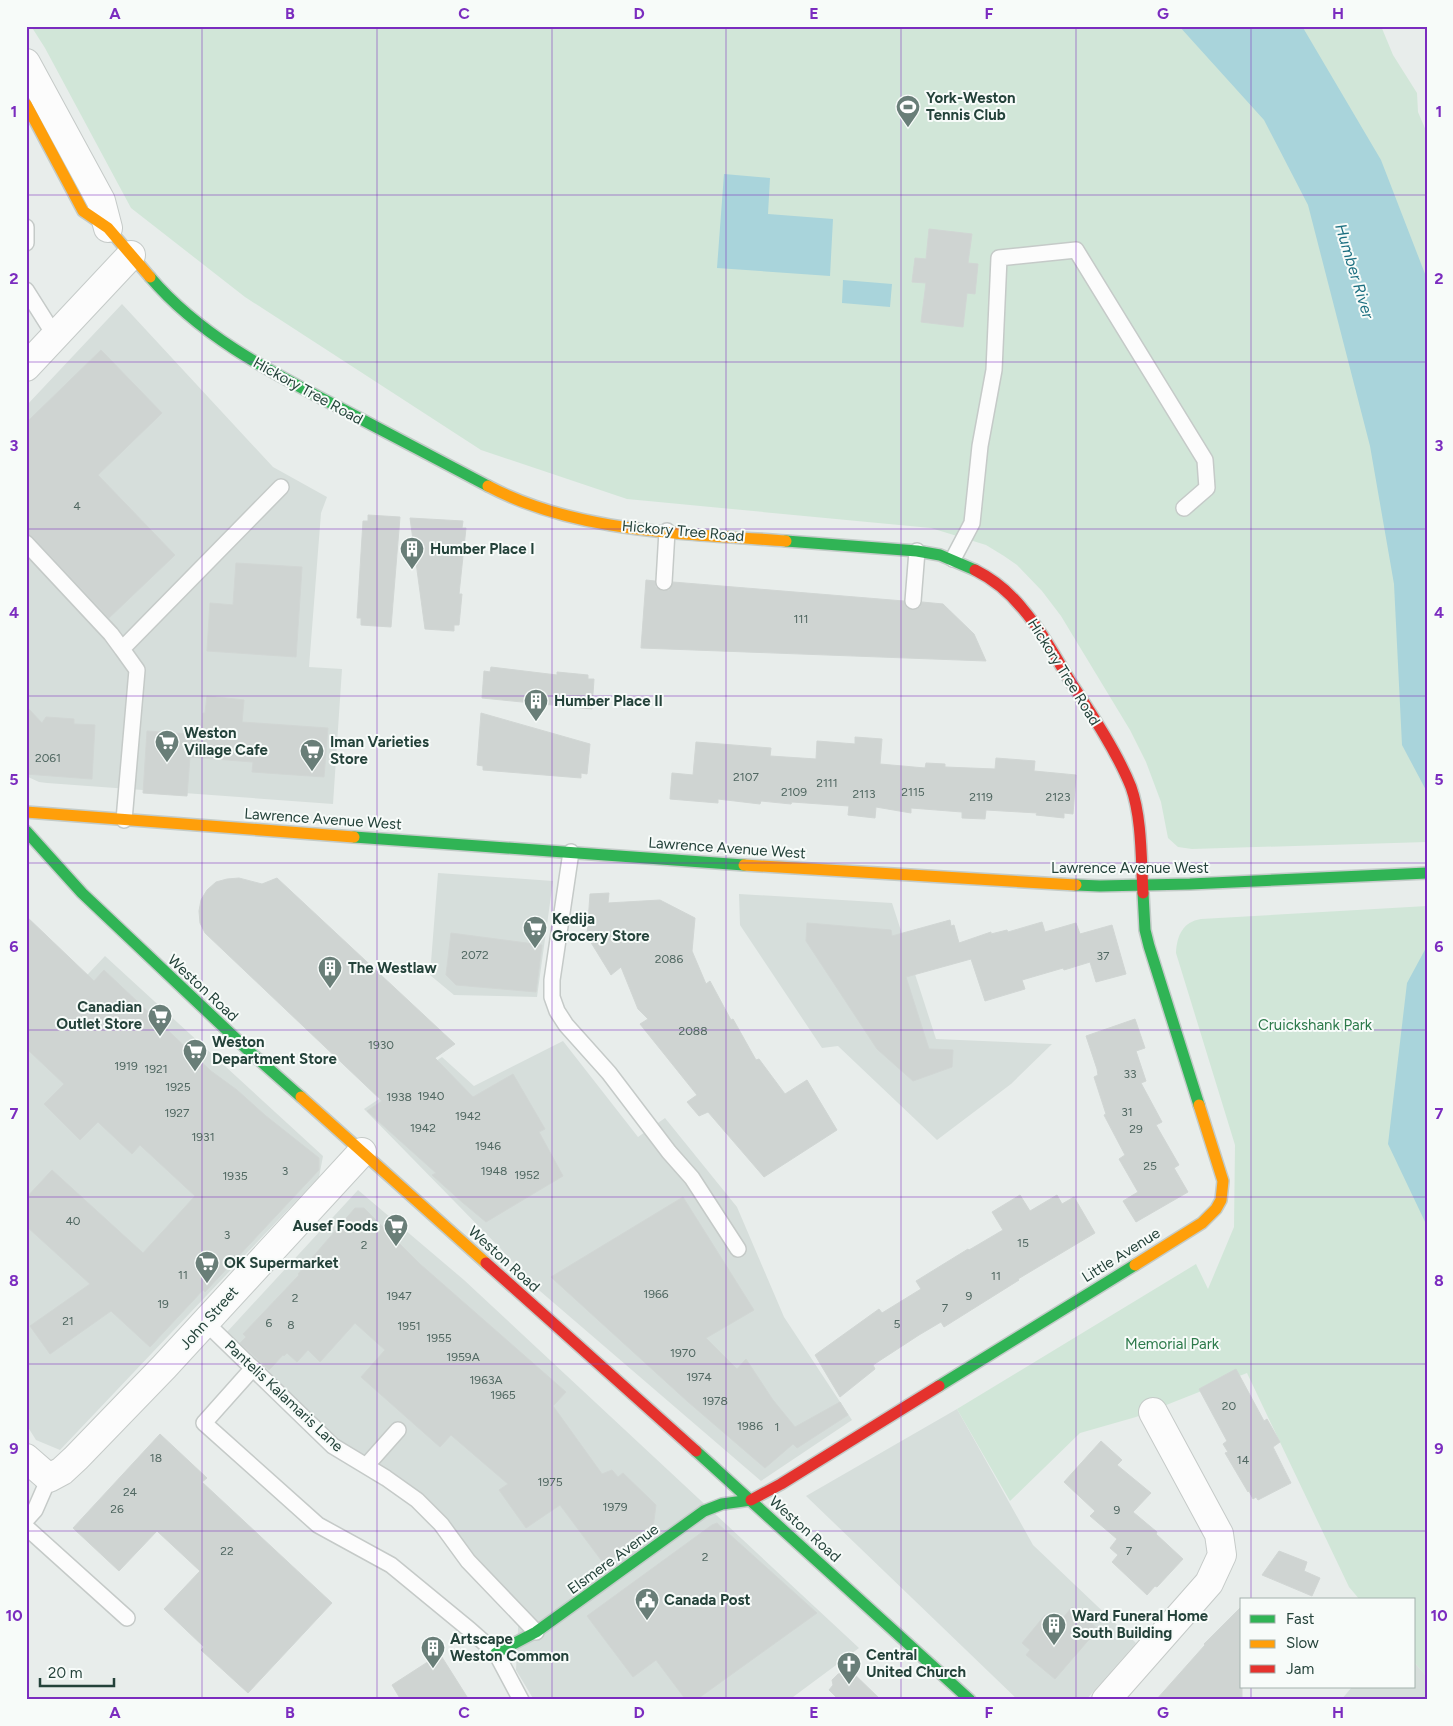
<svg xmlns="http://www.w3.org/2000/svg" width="1453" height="1726" viewBox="0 0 1453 1726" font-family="Figtree,sans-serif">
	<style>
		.built { fill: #d6dedb }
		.green { fill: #d1e6d8 }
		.water { fill: #a9d4db }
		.building { fill: #cfd4d2; stroke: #d1d6d4 }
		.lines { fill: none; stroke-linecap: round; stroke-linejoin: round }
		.lane-casing { stroke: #c5cac8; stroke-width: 18 }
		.street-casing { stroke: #c5cac8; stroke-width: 30 }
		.fast-casing { stroke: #c3cbc8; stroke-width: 14 }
		.slow-casing { stroke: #c3cbc8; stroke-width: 14 }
		.jam-casing { stroke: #c3cbc8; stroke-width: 14 }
		.lane { stroke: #fcfcfc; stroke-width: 15 }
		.street { stroke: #fcfcfc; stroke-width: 28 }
		.fast { stroke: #30b455; stroke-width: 11 }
		.slow { stroke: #ff9f0a; stroke-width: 11 }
		.jam { stroke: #e5322d; stroke-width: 11 }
		.grid { fill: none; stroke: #7b2cbf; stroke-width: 1; stroke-opacity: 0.55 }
		.labels { text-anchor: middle; stroke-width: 4; stroke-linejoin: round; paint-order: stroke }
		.number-label { font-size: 12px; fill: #506761 }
		.poi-label { font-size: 15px; font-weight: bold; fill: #24423a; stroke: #f7fbf9; text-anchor: start }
		.street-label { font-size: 15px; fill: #24423a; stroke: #f7fbf9 }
		.park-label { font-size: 15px; fill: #2d7a4b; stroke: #f7fbf9 }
		.water-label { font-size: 16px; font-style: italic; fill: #1c6f80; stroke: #f7fbf9 }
		.neatline { fill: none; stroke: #7b2cbf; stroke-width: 2 }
		.grid-label { font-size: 16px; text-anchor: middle; font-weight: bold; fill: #7b2cbf }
	</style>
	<rect width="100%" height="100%" fill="#e8edeb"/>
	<path class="built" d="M122,304L273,467L327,497L321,513L309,667L342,669L333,804L47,783L39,782L26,776V406Z
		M438,873L553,881L537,997L454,995L430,975Z
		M739,894L892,903L936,1039L1052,1044L1011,1084L937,1140L838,1046L822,1048L740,925Z
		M105,956L323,1156L319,1177L60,1450L36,1440L26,1424V1040Z
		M563,1041L638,1137L665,1118L737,1207L784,1317L852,1420L761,1481L533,1285L500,1248L364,1109L442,1057L474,1086Z
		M358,1190L464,1280L859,1648L789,1700H534L516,1670L519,1609L406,1495L216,1344Z
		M957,1409L1033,1545L1136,1643L1086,1700H1018L806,1496Z
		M1414,1662L1427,1677V1700H1341L1352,1687H1414Z"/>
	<path class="green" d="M31,26H1381L1393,55L1417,93L1418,112L1427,133V842L1192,849L1178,847L1168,838L1161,802L1146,762L1130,730L1061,616L1042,591L1017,565L1004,556L986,545L931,528L627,499L481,450L245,297L131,208L45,48Z
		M1427,906V1677L1414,1662V1600H1360L1349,1587L1247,1373L1136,1417L1080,1433L1010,1501L957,1409L1196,1264L1208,1289L1234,1227L1235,1145L1176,953C1177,935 1183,922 1201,919Z"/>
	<path class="water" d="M1179,26H1302L1381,160L1427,279V792L1402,745L1394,584L1370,446L1308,205L1264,120Z
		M724,174L770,178L768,214L833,219L830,276L717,268Z
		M843,280L892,284L890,307L842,303Z
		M1427,946V1226L1388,1144L1407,983Z"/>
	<path class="building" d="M929,229L972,234L968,263L978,264L975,294L967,293L963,327L921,322L926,283L912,282L915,258L926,259Z
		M101,350L162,413L98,475L175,555L109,618L33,537L26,534V423Z
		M368,515L400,517L391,627L361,625V618H357L363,521H368Z
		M410,518L463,521L462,528H466L459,594H462L459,625H454V631L425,629Z
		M236,563L302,567L296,657L207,651L210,603L233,605Z
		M646,580L655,581L656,587L663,591L669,590L673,582L904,601L907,608L913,610L920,607L922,602L943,604L974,634L986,661L641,648Z
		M491,667L557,675V672L588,675V679H594L592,709L482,698L484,671L490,672Z
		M207,696L244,700L242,722L328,728L324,777L252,772L253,762L190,757L187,796L143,793L147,731L201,735L203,713H205Z
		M26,706L42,723L46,717L74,719V724L95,725L92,779L26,774Z
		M481,713L590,744L587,774L581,773V778L483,770V766L477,765Z
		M855,737L882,739L880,764L925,768L926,763L945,764V767L995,769L996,758L1035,761L1034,771L1076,775L1073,814L1064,813V818L1036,815L1037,813L986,810L985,819L962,818V812L911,808V813L876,807L875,818L848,815L849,806L792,802L791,804L761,801L760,804L718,799V803L670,799L672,773L693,775L696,742L771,748L770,756L816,759L817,741L855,744Z
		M239,878L262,884L277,878L455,1044L435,1058L473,1097L513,1074L545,1129L539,1132L563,1176L486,1222L462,1202L432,1175L436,1173L367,1111L382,1101L205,933L200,923L199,911L201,900L207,890L216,882L227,879Z
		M609,893L608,903L660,900L695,918L692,951L706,984L710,981L731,1020L733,1019L756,1060L759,1059L785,1094L807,1080L837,1130L764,1177L708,1112L699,1116L687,1102L697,1095L640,1024L648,1019L638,1009L621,967L611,975L587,936L590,894Z
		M26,916L94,981L104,970L211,1071L237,1090L266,1116L319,1158V1170L205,1292L203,1290L150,1347L111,1311L50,1354L30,1326L90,1284L26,1226V1198L52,1170L143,1253L195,1196L140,1145L132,1154L98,1122L80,1140L44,1104L64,1084L26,1048Z
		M950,920L951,926L954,925L959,943L991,932V934L1007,930L1008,932L1042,922L1045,932L1076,923L1080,934L1112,925L1126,974L1096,982L1090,962L1064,970L1063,968L1022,980L1025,989L985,1001L971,959L906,977L929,1049L953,1050L952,1067L913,1081L877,1049L806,941L807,923L891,930L892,936Z
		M451,933L542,945L536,992L456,985L446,975Z
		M1135,1019L1145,1048L1136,1051L1146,1081L1141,1083L1162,1122L1156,1125L1179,1165L1174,1168L1188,1192L1136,1222L1123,1201L1138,1192L1119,1159L1125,1155L1104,1115L1106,1114L1094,1077L1098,1075L1097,1069L1086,1036Z
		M1020,1195L1030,1211L1057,1195L1062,1204L1074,1197L1095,1233L1018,1279L1019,1280L944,1327L941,1322L919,1335L873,1365L875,1369L840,1397L815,1355L879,1309L882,1313L921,1289L916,1281L968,1249L969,1250L1003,1230L992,1212Z
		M683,1197L754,1310L706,1338L737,1369L746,1359L773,1400L795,1427L840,1402L848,1415L797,1448L793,1444L765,1468L687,1401L551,1277Z
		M355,1208H364L420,1264L566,1392L553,1406L602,1474L612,1470L618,1477L623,1473L656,1505L653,1528L604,1564L560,1505L526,1528L499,1490L508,1484L451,1435L440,1447L361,1377L385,1350L355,1323L320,1362L308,1350L297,1362L287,1353L284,1356L283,1355L269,1370L240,1343L246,1337L243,1334L299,1275L298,1274Z
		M1236,1369L1264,1421L1267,1419L1280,1442L1273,1447L1291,1483L1258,1500L1256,1497L1253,1499L1249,1491L1248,1492L1225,1453L1228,1452L1223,1444L1227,1441L1199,1389Z
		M160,1434L207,1478L202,1482L332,1603L248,1693L201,1650L204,1647L164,1609L200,1571L157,1531L119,1571L73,1528Z
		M1101,1441L1122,1460L1117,1465L1151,1493L1133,1512L1157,1532L1156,1534L1183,1559L1157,1587L1155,1586L1147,1595L1112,1562L1118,1555L1110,1548L1117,1539L1090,1516L1095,1511L1064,1482Z
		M717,1523L817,1613L696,1700H686L656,1660L633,1677L587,1616L712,1525Z
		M1279,1551L1307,1562L1304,1571L1320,1578L1312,1596L1262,1575Z
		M1242,1606V1700H1156L1205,1645L1204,1644Z
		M1072,1607L1098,1629L1055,1679L1026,1655L1030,1650L1022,1643L1045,1615L1057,1625Z
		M440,1654L469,1700H401L392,1685Z
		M849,1669L881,1700H839L829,1690L833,1685L832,1680L838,1674L844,1673Z"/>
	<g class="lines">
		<defs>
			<path id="lane" d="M26,227V243
				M26,290L55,336
				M26,543L111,634L122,649L281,487
				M953,559L972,523L980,446L994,370L999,258L1076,250L1205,460L1207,488L1184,508
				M664,582L667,531
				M913,601L917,551
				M122,649L137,670L124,820
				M571,852L552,980V997L557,1011L566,1025L609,1073L669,1152L692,1178L738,1249
				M205,1322L333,1446L386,1478L417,1500L441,1524L468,1561L536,1632
				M253,1368L204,1423L318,1525L391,1565L470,1630L496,1653L521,1700
				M366,1466L398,1430
				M26,1520L35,1510L49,1478
				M26,1527L127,1618"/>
			<path id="street" d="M26,63L101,201L108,228
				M26,367L131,255
				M26,1458L49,1478L62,1471L76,1458L164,1367L362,1152
				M1106,1700L1209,1583L1222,1555L1219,1534L1153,1412"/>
			<path id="fast" d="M150,277C201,337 271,372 340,408C389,434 439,460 488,486
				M786,541L917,551L940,555L975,570
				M26,831L82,893L250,1052L301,1097
				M354,837L744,865
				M1076,885L1100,886L1190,884L1427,873
				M1143,893L1145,930L1149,946L1199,1105
				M939,1386L1135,1265
				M696,1451L970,1700
				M496,1653L536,1632L704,1511L722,1504L751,1500"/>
			<path id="slow" d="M26,104L83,211L108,228L150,277
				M488,486C579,534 686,533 786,541
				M26,812L354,837
				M744,865L1076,885
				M301,1097L486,1263
				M1135,1265L1202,1223L1216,1209L1221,1200L1223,1181L1199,1105"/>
			<path id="jam" d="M975,570C993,579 1009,592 1022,608C1041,630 1055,656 1070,681C1091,713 1117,752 1131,787C1142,818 1141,860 1143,893
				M486,1263L696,1451
				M751,1500L781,1484L939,1386"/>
		</defs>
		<use href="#lane" class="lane-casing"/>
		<use href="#street" class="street-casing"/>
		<use href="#fast" class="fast-casing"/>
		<use href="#slow" class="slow-casing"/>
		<use href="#jam" class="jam-casing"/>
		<use href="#lane" class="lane"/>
		<use href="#street" class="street"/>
		<use href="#fast" class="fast"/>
		<use href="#slow" class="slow"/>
		<use href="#jam" class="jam"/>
	</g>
	<path class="grid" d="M202,26V1700M377,26V1700M552,26V1700M726,26V1700M901,26V1700M1076,26V1700M1251,26V1600M26,195H1427M26,362H1427M26,529H1427M26,696H1427M26,863H1427M26,1030H1427M26,1197H1427M26,1364H1427M26,1531H1427M1251,1687V1700"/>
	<defs>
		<symbol id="stadium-pin" viewBox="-11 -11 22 30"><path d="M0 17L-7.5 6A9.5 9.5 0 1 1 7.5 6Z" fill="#697e78" stroke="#f7fbf9"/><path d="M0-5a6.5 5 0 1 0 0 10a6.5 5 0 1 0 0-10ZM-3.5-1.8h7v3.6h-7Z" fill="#fff"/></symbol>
		<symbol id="building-pin" viewBox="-11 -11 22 30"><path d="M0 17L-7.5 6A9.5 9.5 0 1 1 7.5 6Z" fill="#697e78" stroke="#f7fbf9"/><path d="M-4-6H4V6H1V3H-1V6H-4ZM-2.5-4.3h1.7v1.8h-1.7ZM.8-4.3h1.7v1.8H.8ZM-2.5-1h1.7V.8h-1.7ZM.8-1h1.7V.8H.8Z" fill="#fff"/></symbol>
		<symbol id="supermarket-pin" viewBox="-11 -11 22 30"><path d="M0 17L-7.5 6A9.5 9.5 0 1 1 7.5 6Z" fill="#697e78" stroke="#f7fbf9"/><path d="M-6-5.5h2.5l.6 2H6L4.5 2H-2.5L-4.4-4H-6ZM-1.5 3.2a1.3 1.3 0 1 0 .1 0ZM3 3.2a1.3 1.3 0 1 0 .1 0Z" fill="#fff"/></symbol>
		<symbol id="civic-pin" viewBox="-11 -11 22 30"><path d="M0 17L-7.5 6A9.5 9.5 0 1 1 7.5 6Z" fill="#697e78" stroke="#f7fbf9"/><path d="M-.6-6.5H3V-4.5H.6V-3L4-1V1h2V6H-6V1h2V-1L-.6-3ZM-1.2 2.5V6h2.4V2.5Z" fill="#fff"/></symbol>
		<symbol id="church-pin" viewBox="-11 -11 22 30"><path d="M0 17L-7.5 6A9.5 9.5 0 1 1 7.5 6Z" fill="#697e78" stroke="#f7fbf9"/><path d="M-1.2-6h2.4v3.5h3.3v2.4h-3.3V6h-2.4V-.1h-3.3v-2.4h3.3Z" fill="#fff"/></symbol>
	</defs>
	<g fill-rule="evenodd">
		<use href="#stadium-pin" x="894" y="93" width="28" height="38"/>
		<use href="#building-pin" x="398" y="535" width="28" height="38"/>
		<use href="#building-pin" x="522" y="687" width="28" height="38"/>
		<use href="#supermarket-pin" x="153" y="728" width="28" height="38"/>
		<use href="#supermarket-pin" x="298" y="737" width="28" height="38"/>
		<use href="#supermarket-pin" x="521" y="914" width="28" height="38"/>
		<use href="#building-pin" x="316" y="954" width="28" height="38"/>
		<use href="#supermarket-pin" x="146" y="1002" width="28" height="38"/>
		<use href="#supermarket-pin" x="181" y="1037" width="28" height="38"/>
		<use href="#supermarket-pin" x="382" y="1212" width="28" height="38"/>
		<use href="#supermarket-pin" x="193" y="1249" width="28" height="38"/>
		<use href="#civic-pin" x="633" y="1586" width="28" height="38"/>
		<use href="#building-pin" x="1040" y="1611" width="28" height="38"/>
		<use href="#building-pin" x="419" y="1634" width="28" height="38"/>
		<use href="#church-pin" x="835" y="1650" width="28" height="38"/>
	</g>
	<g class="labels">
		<g class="number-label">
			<text x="77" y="510">4</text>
			<text x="801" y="623">111</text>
			<text x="48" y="762">2061</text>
			<text x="746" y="781">2107</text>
			<text x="827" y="787">2111</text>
			<text x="794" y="796">2109</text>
			<text x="913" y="796">2115</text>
			<text x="864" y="798">2113</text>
			<text x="981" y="801">2119</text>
			<text x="1058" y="801">2123</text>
			<text x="475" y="959">2072</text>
			<text x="1103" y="960">37</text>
			<text x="669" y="963">2086</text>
			<text x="693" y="1035">2088</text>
			<text x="381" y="1049">1930</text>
			<text x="126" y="1070">1919</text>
			<text x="156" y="1073">1921</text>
			<text x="1130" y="1078">33</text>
			<text x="178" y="1091">1925</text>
			<text x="431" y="1100">1940</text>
			<text x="399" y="1101">1938</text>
			<text x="1127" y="1116">31</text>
			<text x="177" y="1117">1927</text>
			<text x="468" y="1120">1942</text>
			<text x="423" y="1132">1942</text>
			<text x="1136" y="1133">29</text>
			<text x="203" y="1141">1931</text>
			<text x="488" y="1150">1946</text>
			<text x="1150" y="1170">25</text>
			<text x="285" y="1175">3</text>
			<text x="494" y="1175">1948</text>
			<text x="527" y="1179">1952</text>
			<text x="235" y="1180">1935</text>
			<text x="73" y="1225">40</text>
			<text x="227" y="1239">3</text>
			<text x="1023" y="1247">15</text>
			<text x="364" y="1249">2</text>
			<text x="183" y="1279">11</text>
			<text x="996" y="1280">11</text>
			<text x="656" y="1298">1966</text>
			<text x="399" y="1300">1947</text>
			<text x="969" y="1300">9</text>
			<text x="295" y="1302">2</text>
			<text x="163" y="1308">19</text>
			<text x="945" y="1312">7</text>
			<text x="68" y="1325">21</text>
			<text x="269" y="1327">6</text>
			<text x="897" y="1328">5</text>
			<text x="291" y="1329">8</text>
			<text x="409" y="1330">1951</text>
			<text x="439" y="1342">1955</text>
			<text x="683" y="1357">1970</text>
			<text x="463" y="1361">1959A</text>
			<text x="699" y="1381">1974</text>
			<text x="486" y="1384">1963A</text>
			<text x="503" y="1399">1965</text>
			<text x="715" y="1405">1978</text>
			<text x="1229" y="1410">20</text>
			<text x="750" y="1430">1986</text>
			<text x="777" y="1431">1</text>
			<text x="156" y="1462">18</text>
			<text x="1243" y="1464">14</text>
			<text x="550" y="1486">1975</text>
			<text x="130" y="1496">24</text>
			<text x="615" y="1511">1979</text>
			<text x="117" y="1513">26</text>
			<text x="1117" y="1514">9</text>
			<text x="227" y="1555">22</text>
			<text x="1129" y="1555">7</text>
			<text x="705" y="1561">2</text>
		</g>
		<g class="poi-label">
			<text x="926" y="103">York-Weston<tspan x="926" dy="17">Tennis Club</tspan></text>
			<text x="430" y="554">Humber Place I</text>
			<text x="554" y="706">Humber Place II</text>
			<text x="184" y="738">Weston<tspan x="184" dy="17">Village Cafe</tspan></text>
			<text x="330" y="747">Iman Varieties<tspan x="330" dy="17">Store</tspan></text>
			<text x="552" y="924">Kedija<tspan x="552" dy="17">Grocery Store</tspan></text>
			<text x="348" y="973">The Westlaw</text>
			<text x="142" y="1012" text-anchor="end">Canadian<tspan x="142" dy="17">Outlet Store</tspan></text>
			<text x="212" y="1047">Weston<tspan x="212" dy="17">Department Store</tspan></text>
			<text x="378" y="1231" text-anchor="end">Ausef Foods</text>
			<text x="224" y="1268">OK Supermarket</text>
			<text x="664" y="1605">Canada Post</text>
			<text x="1072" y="1621">Ward Funeral Home<tspan x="1072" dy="17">South Building</tspan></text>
			<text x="450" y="1644">Artscape<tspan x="450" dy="17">Weston Common</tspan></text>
			<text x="866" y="1660">Central<tspan x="866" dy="17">United Church</tspan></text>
		</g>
		<g class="street-label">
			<text transform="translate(308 391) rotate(29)" y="5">Hickory Tree Road</text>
			<text transform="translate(683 531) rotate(5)" y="5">Hickory Tree Road</text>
			<text transform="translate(1064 672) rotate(58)" y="5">Hickory Tree Road</text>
			<text transform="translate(323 819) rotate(4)" y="5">Lawrence Avenue West</text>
			<text transform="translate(727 848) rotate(4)" y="5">Lawrence Avenue West</text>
			<text x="1130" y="873">Lawrence Avenue West</text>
			<text transform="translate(203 988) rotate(43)" y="5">Weston Road</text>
			<text transform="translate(1121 1255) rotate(-32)" y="5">Little Avenue</text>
			<text transform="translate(504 1259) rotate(42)" y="5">Weston Road</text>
			<text transform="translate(209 1318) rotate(-48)" y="5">John Street</text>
			<text transform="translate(284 1396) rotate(43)" y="5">Pantelis Kalamaris Lane</text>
			<text transform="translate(805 1529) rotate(42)" y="5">Weston Road</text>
			<text transform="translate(613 1559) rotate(-36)" y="5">Elsmere Avenue</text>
		</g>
		<g class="park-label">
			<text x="1315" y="1030">Cruickshank Park</text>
			<text x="1172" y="1349">Memorial Park</text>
		</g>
		<g class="water-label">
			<text transform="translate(1355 271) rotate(73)" y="6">Humber River</text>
		</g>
	</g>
	<rect width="1453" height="1726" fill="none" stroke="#f7fbf9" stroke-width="55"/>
	<rect x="1240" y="1598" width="175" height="90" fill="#f7fbf9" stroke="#a3b1ad"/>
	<rect x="1250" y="1615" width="25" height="8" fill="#30b455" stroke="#a3b1ad"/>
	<text x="1286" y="1624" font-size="15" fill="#24423a">Fast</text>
	<rect x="1250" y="1640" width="25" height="8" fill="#ff9f0a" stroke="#a3b1ad"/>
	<text x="1286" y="1648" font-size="15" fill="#24423a">Slow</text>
	<rect x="1250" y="1665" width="25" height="8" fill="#e5322d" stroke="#a3b1ad"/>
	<text x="1286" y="1674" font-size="15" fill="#24423a">Jam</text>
	<path d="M40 1678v8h74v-8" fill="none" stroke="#24423a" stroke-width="2.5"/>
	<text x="48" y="1678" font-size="15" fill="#24423a" stroke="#f7fbf9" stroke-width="4" paint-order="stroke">20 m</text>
	<rect x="28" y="28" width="1398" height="1670" class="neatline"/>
	<g class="grid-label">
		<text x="115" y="19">A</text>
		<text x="290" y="19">B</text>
		<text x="464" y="19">C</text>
		<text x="639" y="19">D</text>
		<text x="814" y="19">E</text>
		<text x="989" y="19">F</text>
		<text x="1163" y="19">G</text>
		<text x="1338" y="19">H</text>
		<text x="14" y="117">1</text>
		<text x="1439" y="117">1</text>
		<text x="14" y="284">2</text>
		<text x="1439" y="284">2</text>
		<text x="14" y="451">3</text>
		<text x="1439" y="451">3</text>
		<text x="14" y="618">4</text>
		<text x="1439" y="618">4</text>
		<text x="14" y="785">5</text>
		<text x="1439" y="785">5</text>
		<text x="14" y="952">6</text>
		<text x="1439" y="952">6</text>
		<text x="14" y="1119">7</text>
		<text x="1439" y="1119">7</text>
		<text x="14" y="1286">8</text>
		<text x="1439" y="1286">8</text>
		<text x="14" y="1454">9</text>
		<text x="1439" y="1454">9</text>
		<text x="14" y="1621">10</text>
		<text x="1439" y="1621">10</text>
		<text x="115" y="1718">A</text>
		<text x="290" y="1718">B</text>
		<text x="464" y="1718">C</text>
		<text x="639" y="1718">D</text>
		<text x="814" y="1718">E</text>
		<text x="989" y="1718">F</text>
		<text x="1163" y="1718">G</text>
		<text x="1338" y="1718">H</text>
	</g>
</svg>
